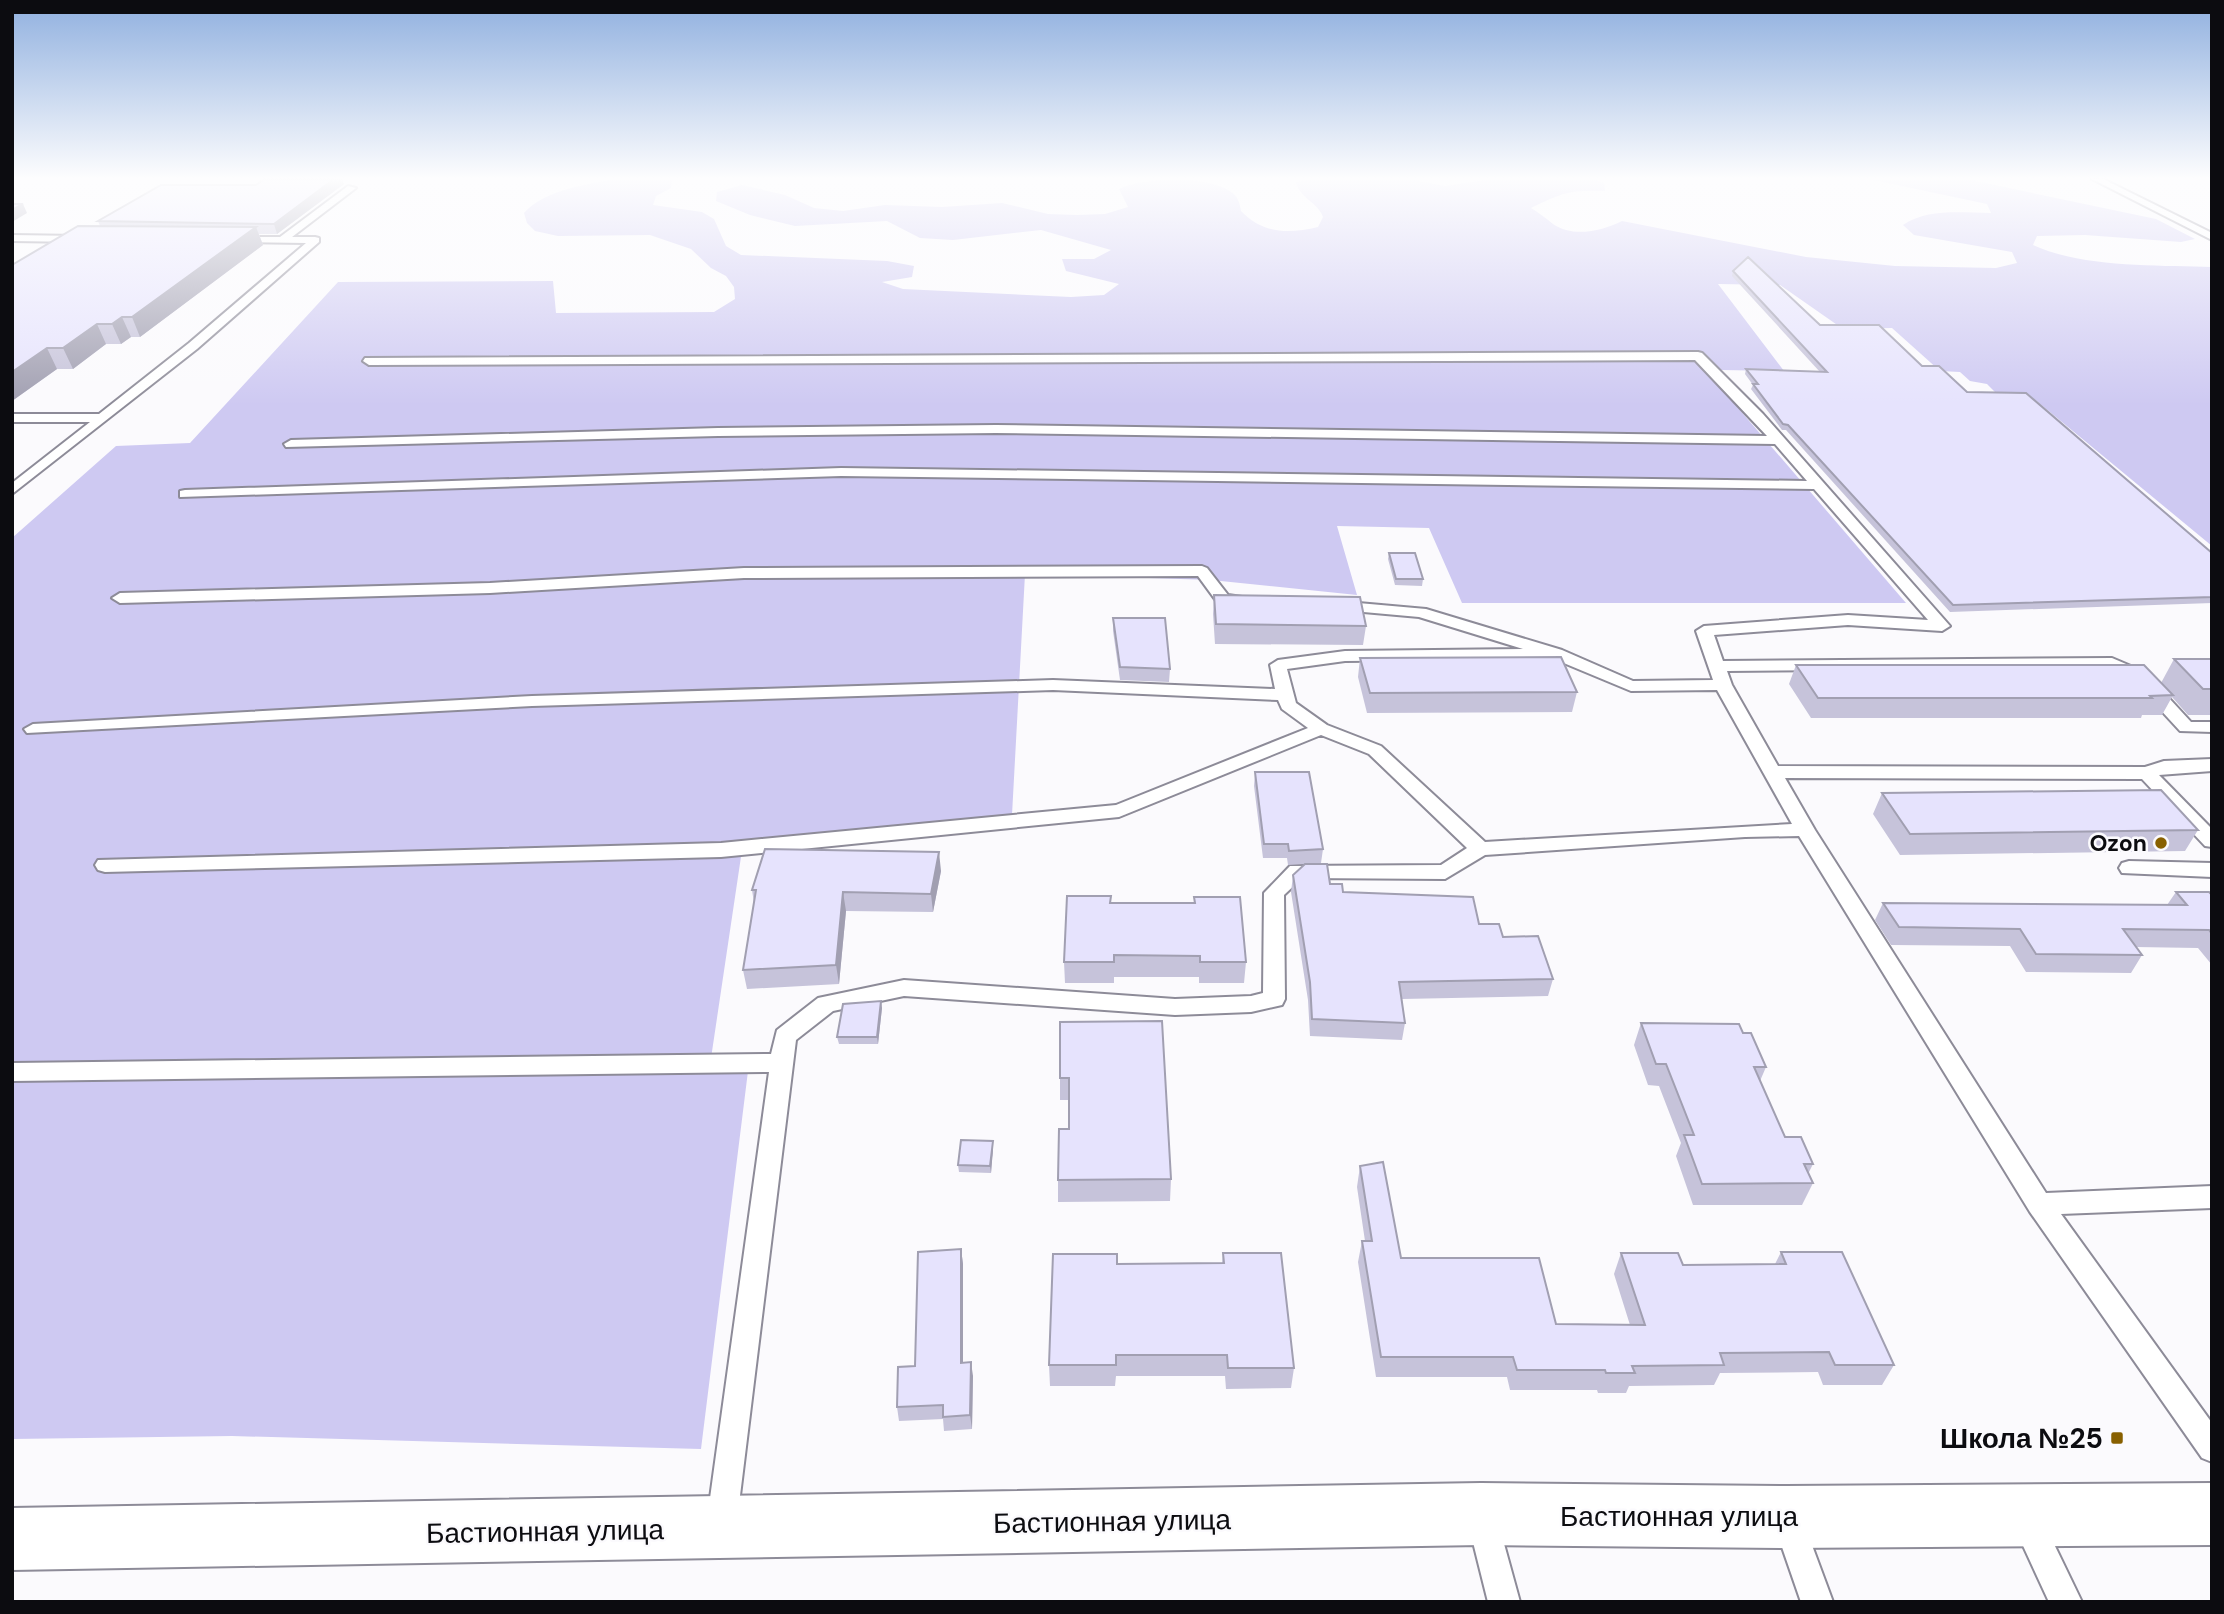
<svg xmlns="http://www.w3.org/2000/svg" width="2224" height="1614" viewBox="0 0 2224 1614" font-family="'DM Sans',sans-serif">
	<style>
		.green { fill: #cec9f2 }
		.lines { fill: none; stroke-linecap: round; stroke-linejoin: round }
		.service-casing { stroke: #8d8b98; stroke-width: 4 }
		.tertiary-casing { stroke: #8d8b98; stroke-width: 4 }
		.service { fill: #fff; fill-rule: evenodd }
		.tertiary { fill: #fff; fill-rule: evenodd }
		.wall { fill: #c6c3da }
		.shaded-wall { fill: #a19fb1 }
		.building { fill: #e6e3fd; stroke: #a19fb1; stroke-width: 2 }
		.poi-dot { fill: #886000; stroke: #fbfafd; stroke-width: 2.5 }
		.labels { text-anchor: middle; stroke-width: 5; stroke-linejoin: round; paint-order: stroke }
		.poi-label { font-size: 23px; font-weight: bold; fill: #0c0c10; stroke: #fbfafd; text-anchor: end }
		.near-poi-label { font-size: 28px; font-weight: bold; fill: #0c0c10; stroke: #fbfafd; text-anchor: end }
		.near-street-label { font-size: 28px; fill: #0c0c10; stroke: #fbfafd }
	</style>
	<rect width="100%" height="100%" fill="#fbfafd"/>
	<path class="green" d="M617,179L672,180L671,188L656,196L653,205L702,212L714,219L726,246L741,255L887,261L914,266L912,277L882,282L903,289L1071,297L1104,295L1119,284L1066,271L1062,259H1094L1111,250L1041,230L953,240L920,238L887,221L795,226L750,215L716,201L717,192L742,185L785,195L814,208L843,211L885,205L942,207L1002,203L1048,214L1077,215L1105,214L1128,207L1119,189C1145,177 1207,175 1231,192C1238,196 1240,204 1241,211C1263,234 1289,234 1318,227L1323,217C1318,202 1300,199 1296,182L1314,179H1409L1445,186L1492,179H1593L1604,183L1605,191C1567,190 1563,193 1531,208C1539,213 1546,218 1553,224C1573,238 1602,231 1622,221L1806,257L1895,266L1996,268L2017,263L2012,252L1914,235L1903,225C1928,208 1961,213 1991,213L1987,204L1869,179H1966L2156,219L2195,239L2181,242L2085,235L2037,236L2033,245C2083,268 2157,265 2212,267V546L2028,394H1997L1987,384L1970,381L1960,372L1940,371L1892,328L1843,329L1780,285L1718,284L1784,371L1722,370L1708,373L1906,603H1462L1429,528L1337,526L1357,595L1211,580L1025,574L1012,815L742,850L710,1065L749,1063L701,1449L232,1436L12,1439V538L116,446L190,443L338,282L553,281L556,313L714,312L735,299L734,287L726,276L711,268L691,249L650,235L558,236L535,231L527,223L524,213C544,190 587,184 617,179Z"/>
	<g class="lines">
		<defs>
			<path id="service" d="M2092,179H2103L2212,233V240Z
				M348,186L356,188L292,237H315L319,238V242L197,349L12,494V483L90,422H12V414H99L189,343L306,243L236,242L232,241V237H280Z
				M12,235L80,236L85,239L80,242L12,241Z
				M1698,352L1702,353L1763,414L1950,626L1942,631L1848,625L1714,635L1723,661L2112,658L2145,672L2191,722H2212V732L2180,731L2133,680L2109,668L1727,671L1732,685L1778,766L2145,767L2164,761L2212,759V771L2159,775L2212,829V847L2205,846L2142,779L1785,778L1815,830L2046,1193L2212,1186V1208L2061,1214L2212,1423V1462L2202,1458L2030,1212L1799,836L1745,837L1485,855L1445,879L1302,878L1284,895L1285,999L1282,1005L1251,1012L1175,1015L904,996L833,1011L796,1040L737,1520L733,1531L722,1535L711,1531L707,1520L769,1072L12,1081V1063L771,1054L777,1030L818,998L904,980L1175,999L1251,996L1263,993L1264,893L1290,866L1441,865L1467,848L1369,754L1321,735L1119,817L721,857L105,872L98,870L95,865L98,860L721,843L1116,805L1308,728L1282,709L1278,700L1053,690L532,706L27,733L24,729L33,724L532,696L1053,680L1275,689L1270,665L1278,660L1345,651L1523,649L1419,617L1330,609L1328,606L1336,601L1426,609L1562,650L1633,681L1713,680L1696,631L1704,626L1848,615L1928,620L1814,489L841,476L180,497V491L185,490L841,468L1807,481L1775,444L996,433L718,436L286,447L284,444L291,440L718,428L996,425L1767,436L1695,360L369,365L363,361L365,358ZM1554,659L1631,691L1717,690L1792,824L1485,842L1381,746L1327,725L1296,703L1287,669L1345,661Z
				M1202,566L1207,568L1228,595L1249,598L1251,601L1249,604L1217,602L1198,576L744,578L490,593L120,603L112,598L120,593L490,583L744,568Z
				M2129,861L2212,863V877L2122,873L2119,868L2122,863Z
				M1483,1507L1494,1511L1498,1522L1520,1602H1488L1468,1522L1472,1511Z
				M1789,1509L1800,1513L1833,1602H1801L1774,1524L1778,1513Z
				M2028,1509L2039,1513L2082,1602H2049L2013,1524L2017,1513Z"/>
			<path id="tertiary" d="M1481,1483L1786,1486L2212,1483V1545L1786,1548L1481,1545L12,1570V1508Z"/>
		</defs>
		<use href="#service" class="service-casing"/>
		<use href="#tertiary" class="tertiary-casing"/>
		<use href="#service" class="service"/>
		<use href="#tertiary" class="tertiary"/>
	</g>
	<path class="wall" d="M344,184L277,234H259L263,245L140,337H131L121,344H106L73,369H57L12,401L100,226L98,221Z
		M1733,271L1820,325L1922,366L1967,392L2212,553V603L1950,612L1786,430H1782L1751,389L1753,385L1745,374L1746,369L1820,372L1732,276Z
		M1389,553L1423,579L1422,586L1395,585L1388,559Z
		M1214,595L1366,626L1363,645L1215,644L1213,614Z
		M1113,618L1170,669L1169,682L1120,680L1113,631Z
		M1360,658L1577,692L1572,712L1367,713L1358,677Z
		M2174,659H2212V715H2188L2172,697L2162,715H2142L2141,718H1811L1789,684L1796,665L2161,683Z
		M1255,772L1323,849L1321,863L1309,864L1330,884L1343,892L1479,924L1503,937L1553,979L1548,996L1402,999L1405,1023L1402,1040L1310,1036L1308,1000L1291,892L1293,875L1305,864L1288,865L1287,858H1263L1254,786Z
		M1882,793L2198,830L2185,851L1900,855L1873,814Z
		M941,871L933,912L846,911L839,984L747,989L743,970L754,903L752,890Z
		M2176,892L2212,895V965L2198,948L2136,947L2142,955L2131,973L2026,972L2010,946L1891,945L1875,920L1883,903L2167,905Z
		M1194,897L1246,962L1244,983H1199V977H1114V983H1065L1064,962L1111,903H1194Z
		M882,1008L878,1044H839L837,1037Z
		M1060,1022L1171,1179L1170,1201L1058,1202V1180L1069,1129V1100H1060Z
		M1641,1023L1743,1033L1766,1067L1760,1081L1785,1137L1813,1164L1808,1174L1813,1183L1802,1205H1693L1676,1156L1681,1143L1659,1086L1648,1085L1634,1045Z
		M993,1141V1149L991,1173L959,1172L958,1165Z
		M1360,1166L1401,1258L1556,1324L1630,1325L1614,1274L1621,1253L1683,1265L1775,1264L1781,1252L1894,1365L1882,1385H1823L1818,1372L1720,1373L1714,1385L1629,1386L1626,1393H1598L1597,1390H1510L1507,1377H1376L1358,1262L1362,1241H1365L1357,1187Z
		M961,1249L963,1264V1363L973,1376L972,1429L944,1431L943,1419L899,1421L897,1407L915,1366Z
		M1223,1253L1294,1368L1291,1388L1226,1389L1225,1376H1116L1115,1386H1050L1049,1365L1117,1264L1222,1263Z"/>
	<path class="shaded-wall" d="M334,179H342L344,184L277,234L274,224Z
		M23,204L27,213L12,222V210Z
		M256,227L263,245L140,337L132,317Z
		M122,317L131,337L121,344L112,324Z
		M97,324L106,344L73,369L63,348Z
		M47,348L57,369L12,401V372Z
		M939,852L941,871L933,912L931,894Z
		M843,892L846,911L839,984L836,965Z
		M881,1001L882,1008L878,1044L877,1037Z
		M993,1141V1149L991,1173L990,1166Z
		M961,1249L963,1264V1377L961,1363Z
		M971,1362L973,1376L972,1429L970,1415Z"/>
	<path class="building" d="M264,179H334L274,224L98,221L161,185H256Z
		M12,204H23L12,210Z
		M78,226L256,227L132,317H122L112,324H97L63,348H47L12,372V265Z
		M1748,257L1820,325H1879L1922,366H1939L1967,392L2026,393L2212,553V597L1953,605L1788,425L1783,424L1753,384H1758L1746,369L1827,372L1733,271Z
		M1389,553H1415L1423,579H1396Z
		M1214,595L1360,597L1366,626L1216,624Z
		M1113,618H1165L1170,669L1120,667Z
		M1561,657L1577,692L1370,693L1360,658Z
		M2174,659H2212V689H2203Z
		M1796,665H2144L2173,695L2150,696L2152,698H1818Z
		M1255,772H1309L1323,849L1289,851L1288,844H1264Z
		M2161,790L2198,830L1910,834L1882,793Z
		M765,849L939,852L931,894L843,892L836,965L743,970L756,890H752Z
		M1305,864H1327L1330,884H1342L1343,892L1473,897L1479,924H1499L1503,937L1538,936L1553,979L1399,982L1405,1023L1312,1019L1310,982L1293,875Z
		M2176,892H2209L2212,895V934L2209,930L2123,929L2142,955L2036,954L2020,929L1899,927L1883,903L2187,905Z
		M1067,896H1111L1110,903H1195L1194,897H1240L1246,962H1200V956L1114,955V962H1064Z
		M881,1001L877,1037H837L843,1004Z
		M1162,1021L1171,1179L1058,1180L1059,1129H1069V1078H1060V1022Z
		M1641,1023L1739,1024L1743,1033H1751L1766,1067H1754L1785,1137H1801L1813,1164H1804L1813,1183L1702,1184L1684,1135H1694L1666,1064H1656Z
		M961,1140L993,1141L990,1166L958,1165Z
		M1383,1162L1401,1258H1539L1556,1324L1645,1325L1621,1253H1678L1683,1265L1786,1264L1781,1252H1842L1894,1365H1835L1829,1352L1720,1353L1724,1365L1632,1366L1635,1373H1606L1605,1370H1517L1513,1357H1381L1362,1241H1372L1360,1166Z
		M961,1249V1363L971,1362L970,1415L943,1417V1405L897,1407L898,1367L915,1366L918,1252Z
		M1223,1253H1281L1294,1368H1228L1227,1355H1116V1365H1049L1053,1254H1117V1264L1224,1263Z"/>
	<linearGradient id="sky" x2="0" y2="1"><stop stop-color="#90b0df"/><stop offset="0.44" stop-color="#fdfdfe"/><stop offset="1" stop-color="#fdfdfe" stop-opacity="0"/></linearGradient>
	<rect width="2224" height="405" fill="url(#sky)"/>
	<g class="poi-dot">
		<circle cx="2161" cy="843" r="7"/>
		<rect x="2110" y="1431" width="14" height="14" rx="3.5"/>
	</g>
	<g class="labels">
		<g class="poi-label">
			<text x="2147" y="851">Ozon</text>
		</g>
		<g class="near-poi-label">
			<text x="2103" y="1448">Школа №25</text>
		</g>
		<g class="near-street-label">
			<text x="1679" y="1526">Бастионная улица</text>
			<text transform="translate(1112 1521) rotate(-1)" y="10">Бастионная улица</text>
			<text transform="translate(545 1531) rotate(-1)" y="10">Бастионная улица</text>
		</g>
	</g>
	<rect width="2224" height="1614" fill="none" stroke="#0c0c10" stroke-width="28"/>
</svg>
